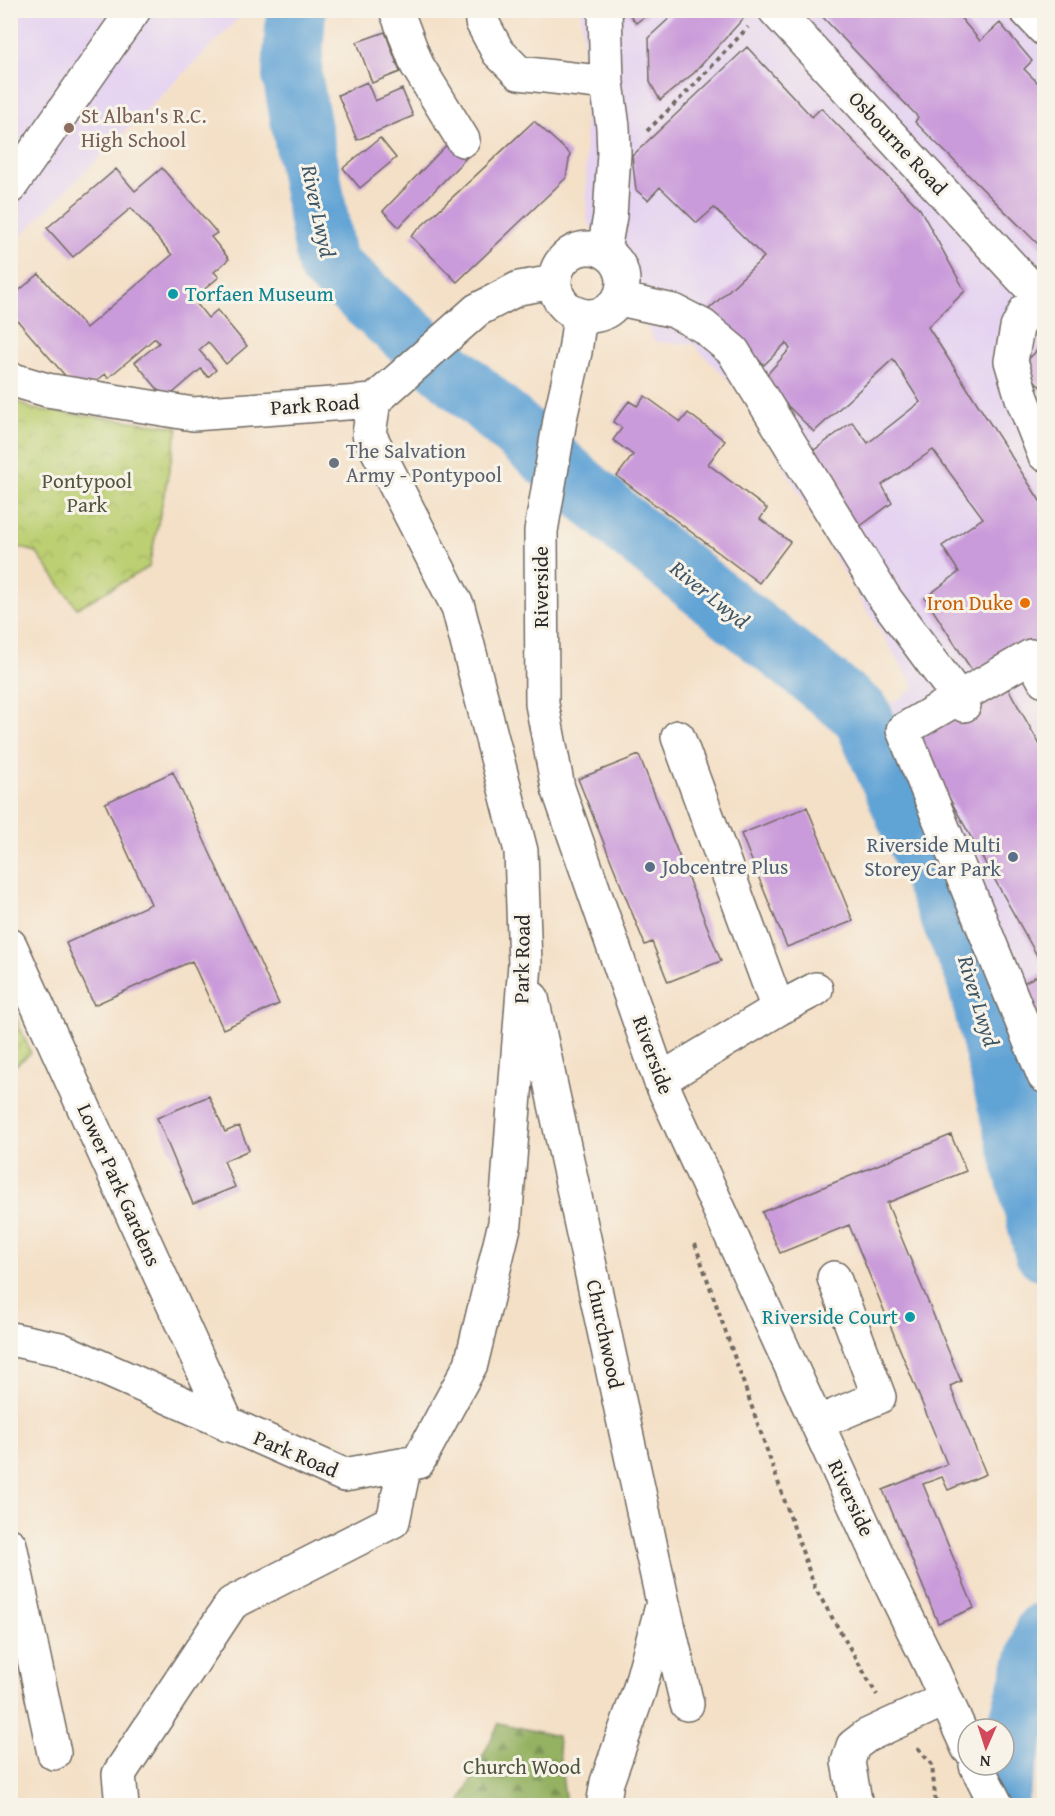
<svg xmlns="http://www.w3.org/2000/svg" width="1055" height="1816" viewBox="0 0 1055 1816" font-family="'Gentium Book Plus',serif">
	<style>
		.built { fill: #e5d3f1 }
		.forest { fill: url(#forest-firs); stroke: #606e48; stroke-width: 1.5 }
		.park { fill: url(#park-crowns); stroke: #747d4e; stroke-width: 1.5 }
		.garden { fill: url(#garden-furrows); stroke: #747d4e; stroke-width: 1.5 }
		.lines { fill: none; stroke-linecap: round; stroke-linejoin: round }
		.river { stroke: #61a3d5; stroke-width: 60 }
		.building { fill: #ca9bda }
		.minor-casing { stroke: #716a62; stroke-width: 36 }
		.path { stroke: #716a62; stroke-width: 4; stroke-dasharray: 4.5 4.5; stroke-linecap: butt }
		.minor { stroke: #fff; stroke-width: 33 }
		.education-dot { fill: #8d6e63; stroke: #f7f3e8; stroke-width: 2 }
		.culture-dot { fill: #0f9aa8; stroke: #f7f3e8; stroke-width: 2 }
		.worship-dot { fill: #6b7280; stroke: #f7f3e8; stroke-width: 2 }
		.food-dot { fill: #e8710a; stroke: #f7f3e8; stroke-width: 2 }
		.service-dot { fill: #5c6f8a; stroke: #f7f3e8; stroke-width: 2 }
		.labels { text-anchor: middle; stroke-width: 6; stroke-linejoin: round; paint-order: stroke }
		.education-label { font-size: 21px; fill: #785e54; stroke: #f7f3e8; text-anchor: start }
		.street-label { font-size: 21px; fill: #2b2b2b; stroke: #f7f3e8 }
		.culture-label { font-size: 21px; fill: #0d838f; stroke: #f7f3e8; text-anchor: start }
		.worship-label { font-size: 21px; fill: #5b616d; stroke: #f7f3e8; text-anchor: start }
		.park-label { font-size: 21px; fill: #4f543d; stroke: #f7f3e8 }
		.food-label { font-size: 21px; fill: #c56008; stroke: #f7f3e8; text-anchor: end }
		.service-label { font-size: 21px; fill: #4e5e75; stroke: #f7f3e8; text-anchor: end }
		.water-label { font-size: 22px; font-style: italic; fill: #3e5566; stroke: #f7f3e8 }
	</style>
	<defs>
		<pattern id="forest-firs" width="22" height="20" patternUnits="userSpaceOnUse" patternTransform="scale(1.5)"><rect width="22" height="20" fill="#95b264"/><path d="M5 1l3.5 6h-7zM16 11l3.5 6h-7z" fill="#7a9153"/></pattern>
		<pattern id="park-crowns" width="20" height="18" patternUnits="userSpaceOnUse" patternTransform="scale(1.5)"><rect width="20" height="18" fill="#bccf72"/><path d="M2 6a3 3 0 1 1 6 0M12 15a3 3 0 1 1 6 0" fill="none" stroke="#a2b263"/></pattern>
		<pattern id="garden-furrows" width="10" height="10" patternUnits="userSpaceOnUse" patternTransform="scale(1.5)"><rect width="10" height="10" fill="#bccf72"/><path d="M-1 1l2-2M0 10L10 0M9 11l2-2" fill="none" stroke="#a2b263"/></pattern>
	</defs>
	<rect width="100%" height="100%" fill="#f7f3e8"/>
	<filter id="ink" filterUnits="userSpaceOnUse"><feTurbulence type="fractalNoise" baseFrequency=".0167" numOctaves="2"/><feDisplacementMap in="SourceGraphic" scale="12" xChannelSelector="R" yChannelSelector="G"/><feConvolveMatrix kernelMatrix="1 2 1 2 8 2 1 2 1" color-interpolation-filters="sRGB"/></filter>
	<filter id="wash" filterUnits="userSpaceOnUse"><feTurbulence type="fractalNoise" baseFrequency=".008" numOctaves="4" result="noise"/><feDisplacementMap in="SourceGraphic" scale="24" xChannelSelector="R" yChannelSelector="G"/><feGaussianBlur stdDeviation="1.35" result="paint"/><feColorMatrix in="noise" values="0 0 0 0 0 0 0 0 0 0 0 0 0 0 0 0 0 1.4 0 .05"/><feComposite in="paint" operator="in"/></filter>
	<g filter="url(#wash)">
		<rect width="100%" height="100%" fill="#f4e0c7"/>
		<path class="built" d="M11,11H246L11,246Z
			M581,11H1044V1080L996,1015L891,704L915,688L834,556L746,398L693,344L655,342L587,220L584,48Z"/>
		<path class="forest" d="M499,1723L557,1736L566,1805H459Z"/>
		<path class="park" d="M10,398L32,409L178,427L149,567L77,608L36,552L11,545Z"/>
		<path class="garden" d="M11,1007L31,1053L11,1069H10Z"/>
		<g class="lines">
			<path class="river" d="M296,10L292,75L327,264L634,533L862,715L975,974L1044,1251
				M995,1806L1044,1632"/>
		</g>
		<g id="blocks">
			<path class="building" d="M626,10H653L636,23Z
				M670,10H751L694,73L660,100L650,82L649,37L674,14Z
				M816,10H954L980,41L1000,23L1032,61L1024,69L1044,89V250L915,122L918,117Z
				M385,32L400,72L372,83L357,42Z
				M747,47L812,117L821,108L920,209L965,291L928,327L1044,507V638L973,672L925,598L959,572L942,546L983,518L933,450L882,485L892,503L852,532L805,457L852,422L868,443L920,402L893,359L814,432L762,380L790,349L786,343L764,365L708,310L764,257L714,208L697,223L660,187L648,200L636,190L632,156Z
				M367,82L375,101L402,89L413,116L357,140L338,95Z
				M534,121L570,154L566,178L457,282L411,236Z
				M454,137L471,153L399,227L383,211Z
				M380,138L396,158L360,188L343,168Z
				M162,168L217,233L211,237L229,259L214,272L219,277L193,299L208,318L217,310L247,346L226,364L208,342L199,350L216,370L208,377L201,369L166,399L135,362L159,343L155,338L108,378L105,374L81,394L10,312V298L39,274L86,328L172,255L131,208L73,257L47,228L116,169L135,191Z
				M1044,343V391L1022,366Z
				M645,396L681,422L688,413L725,441L708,464L767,509L760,519L790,542L759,583L617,476L633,455L613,440L622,428L613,422L629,401L637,406Z
				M1005,683L1040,745L1044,743V968L913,733Z
				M639,755L721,961L668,982L652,942L645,945L578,779Z
				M173,772L279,1004L223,1029L192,961L94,1005L66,943L151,904L105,803Z
				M807,807L853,921L787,947L741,834Z
				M1044,972V1039L1016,987Z
				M209,1096L225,1132L239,1126L249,1150L224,1161L235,1187L193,1204L157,1118Z
				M951,1135L966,1171L887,1203L961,1381L950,1386L986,1474L948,1490L942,1477L923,1484L974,1608L938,1623L883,1490L947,1464L849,1225L780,1253L762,1212Z"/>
		</g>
	</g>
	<g filter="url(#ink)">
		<use href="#blocks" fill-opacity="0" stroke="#716a62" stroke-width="1.5"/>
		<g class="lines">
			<defs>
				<path id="minor" d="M396,10L417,65L463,140
					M481,10L482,22L498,52L519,73L607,83
					M775,10L1020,276L1041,298H1044
					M1026,10L1044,29
					M10,187L134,10
					M555 282a34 34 0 1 1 68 0a34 34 0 1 1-68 0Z
					M604,250L610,216L614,153L613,127L607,83L605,10
					M1041,298L1026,310L1017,328L1011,361L1022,398L1044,454
					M619,299L674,311L703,326L733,351L884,597L964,705
					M580,315L575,352L561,414L541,531L542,704L558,788L660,1080L891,1585L930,1664L968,1748
					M10,379L47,390L193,414L374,401
					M374,401L477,310L519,288L554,282
					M1044,680L1031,656L903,730L1044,1076
					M678,737L778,1009
					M10,945L228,1425
					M532,998L663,1603L687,1704
					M660,1080L778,1009L816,989
					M10,1339L60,1349L344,1475L418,1462L471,1364L505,1223L525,964L521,851L458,607L369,434L374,401
					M817,1423L879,1397L834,1278
					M10,1545L54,1753
					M976,1765L997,1806
					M122,1806L119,1774L232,1603L393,1521L405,1464
					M603,1806L607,1782L639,1691L662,1606
					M856,1806L848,1762L853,1746L866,1736L946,1699"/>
			</defs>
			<use href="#minor" class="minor-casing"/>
			<path class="path" d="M647,131L697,82L748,27
				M695,1244L815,1588L877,1695
				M918,1748L932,1765L936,1806"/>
			<use href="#minor" class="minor"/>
		</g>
	</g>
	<circle class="education-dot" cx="69" cy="128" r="6"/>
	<g class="culture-dot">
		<circle cx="173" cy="294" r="6"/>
		<circle cx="910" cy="1317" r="6"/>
	</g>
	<circle class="worship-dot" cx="334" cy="463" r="6"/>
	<circle class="food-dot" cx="1025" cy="603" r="6"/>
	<g class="service-dot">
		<circle cx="1013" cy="857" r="6"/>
		<circle cx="650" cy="867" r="6"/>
	</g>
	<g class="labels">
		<g class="education-label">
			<text x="81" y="123">St Alban's R.C.<tspan x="81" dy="24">High School</tspan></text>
		</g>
		<g class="street-label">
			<text transform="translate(898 143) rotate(47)" y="7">Osbourne Road</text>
			<text transform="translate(315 405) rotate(-4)" y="7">Park Road</text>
			<text transform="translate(541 587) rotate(-90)" y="7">Riverside</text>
			<text transform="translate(522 959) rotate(-89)" y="7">Park Road</text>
			<text transform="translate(653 1055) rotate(70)" y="7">Riverside</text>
			<text transform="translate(119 1185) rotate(66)" y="7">Lower Park Gardens</text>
			<text transform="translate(605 1334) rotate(78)" y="7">Churchwood</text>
			<text transform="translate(296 1454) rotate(23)" y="7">Park Road</text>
			<text transform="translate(851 1498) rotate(65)" y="7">Riverside</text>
		</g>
		<g class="culture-label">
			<text x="185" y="301">Torfaen Museum</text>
			<text x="898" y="1324" text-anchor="end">Riverside Court</text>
		</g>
		<g class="worship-label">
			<text x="346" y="458">The Salvation<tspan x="346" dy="24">Army - Pontypool</tspan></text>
		</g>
		<g class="park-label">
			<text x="87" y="488">Pontypool<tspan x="87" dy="24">Park</tspan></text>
			<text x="522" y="1774">Church Wood</text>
		</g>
		<g class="food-label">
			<text x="1013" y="610">Iron Duke</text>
		</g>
		<g class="service-label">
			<text x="1001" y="852">Riverside Multi<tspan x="1001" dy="24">Storey Car Park</tspan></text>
			<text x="662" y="874" text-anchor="start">Jobcentre Plus</text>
		</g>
		<g class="water-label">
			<text transform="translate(319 211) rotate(78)" y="8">River Lwyd</text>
			<text transform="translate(710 594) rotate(39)" y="8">River Lwyd</text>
			<text transform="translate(979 1001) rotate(73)" y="8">River Lwyd</text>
		</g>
	</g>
	<rect width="1055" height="1816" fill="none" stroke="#f7f3e8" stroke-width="36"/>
	<g transform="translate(986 1747) rotate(183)"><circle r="28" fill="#f7f3e8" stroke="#a5a39c" stroke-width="1.5"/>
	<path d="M0-4.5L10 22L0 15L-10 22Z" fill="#d1495b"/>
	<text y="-9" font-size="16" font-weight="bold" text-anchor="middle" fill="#2b2b2b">N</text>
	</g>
</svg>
